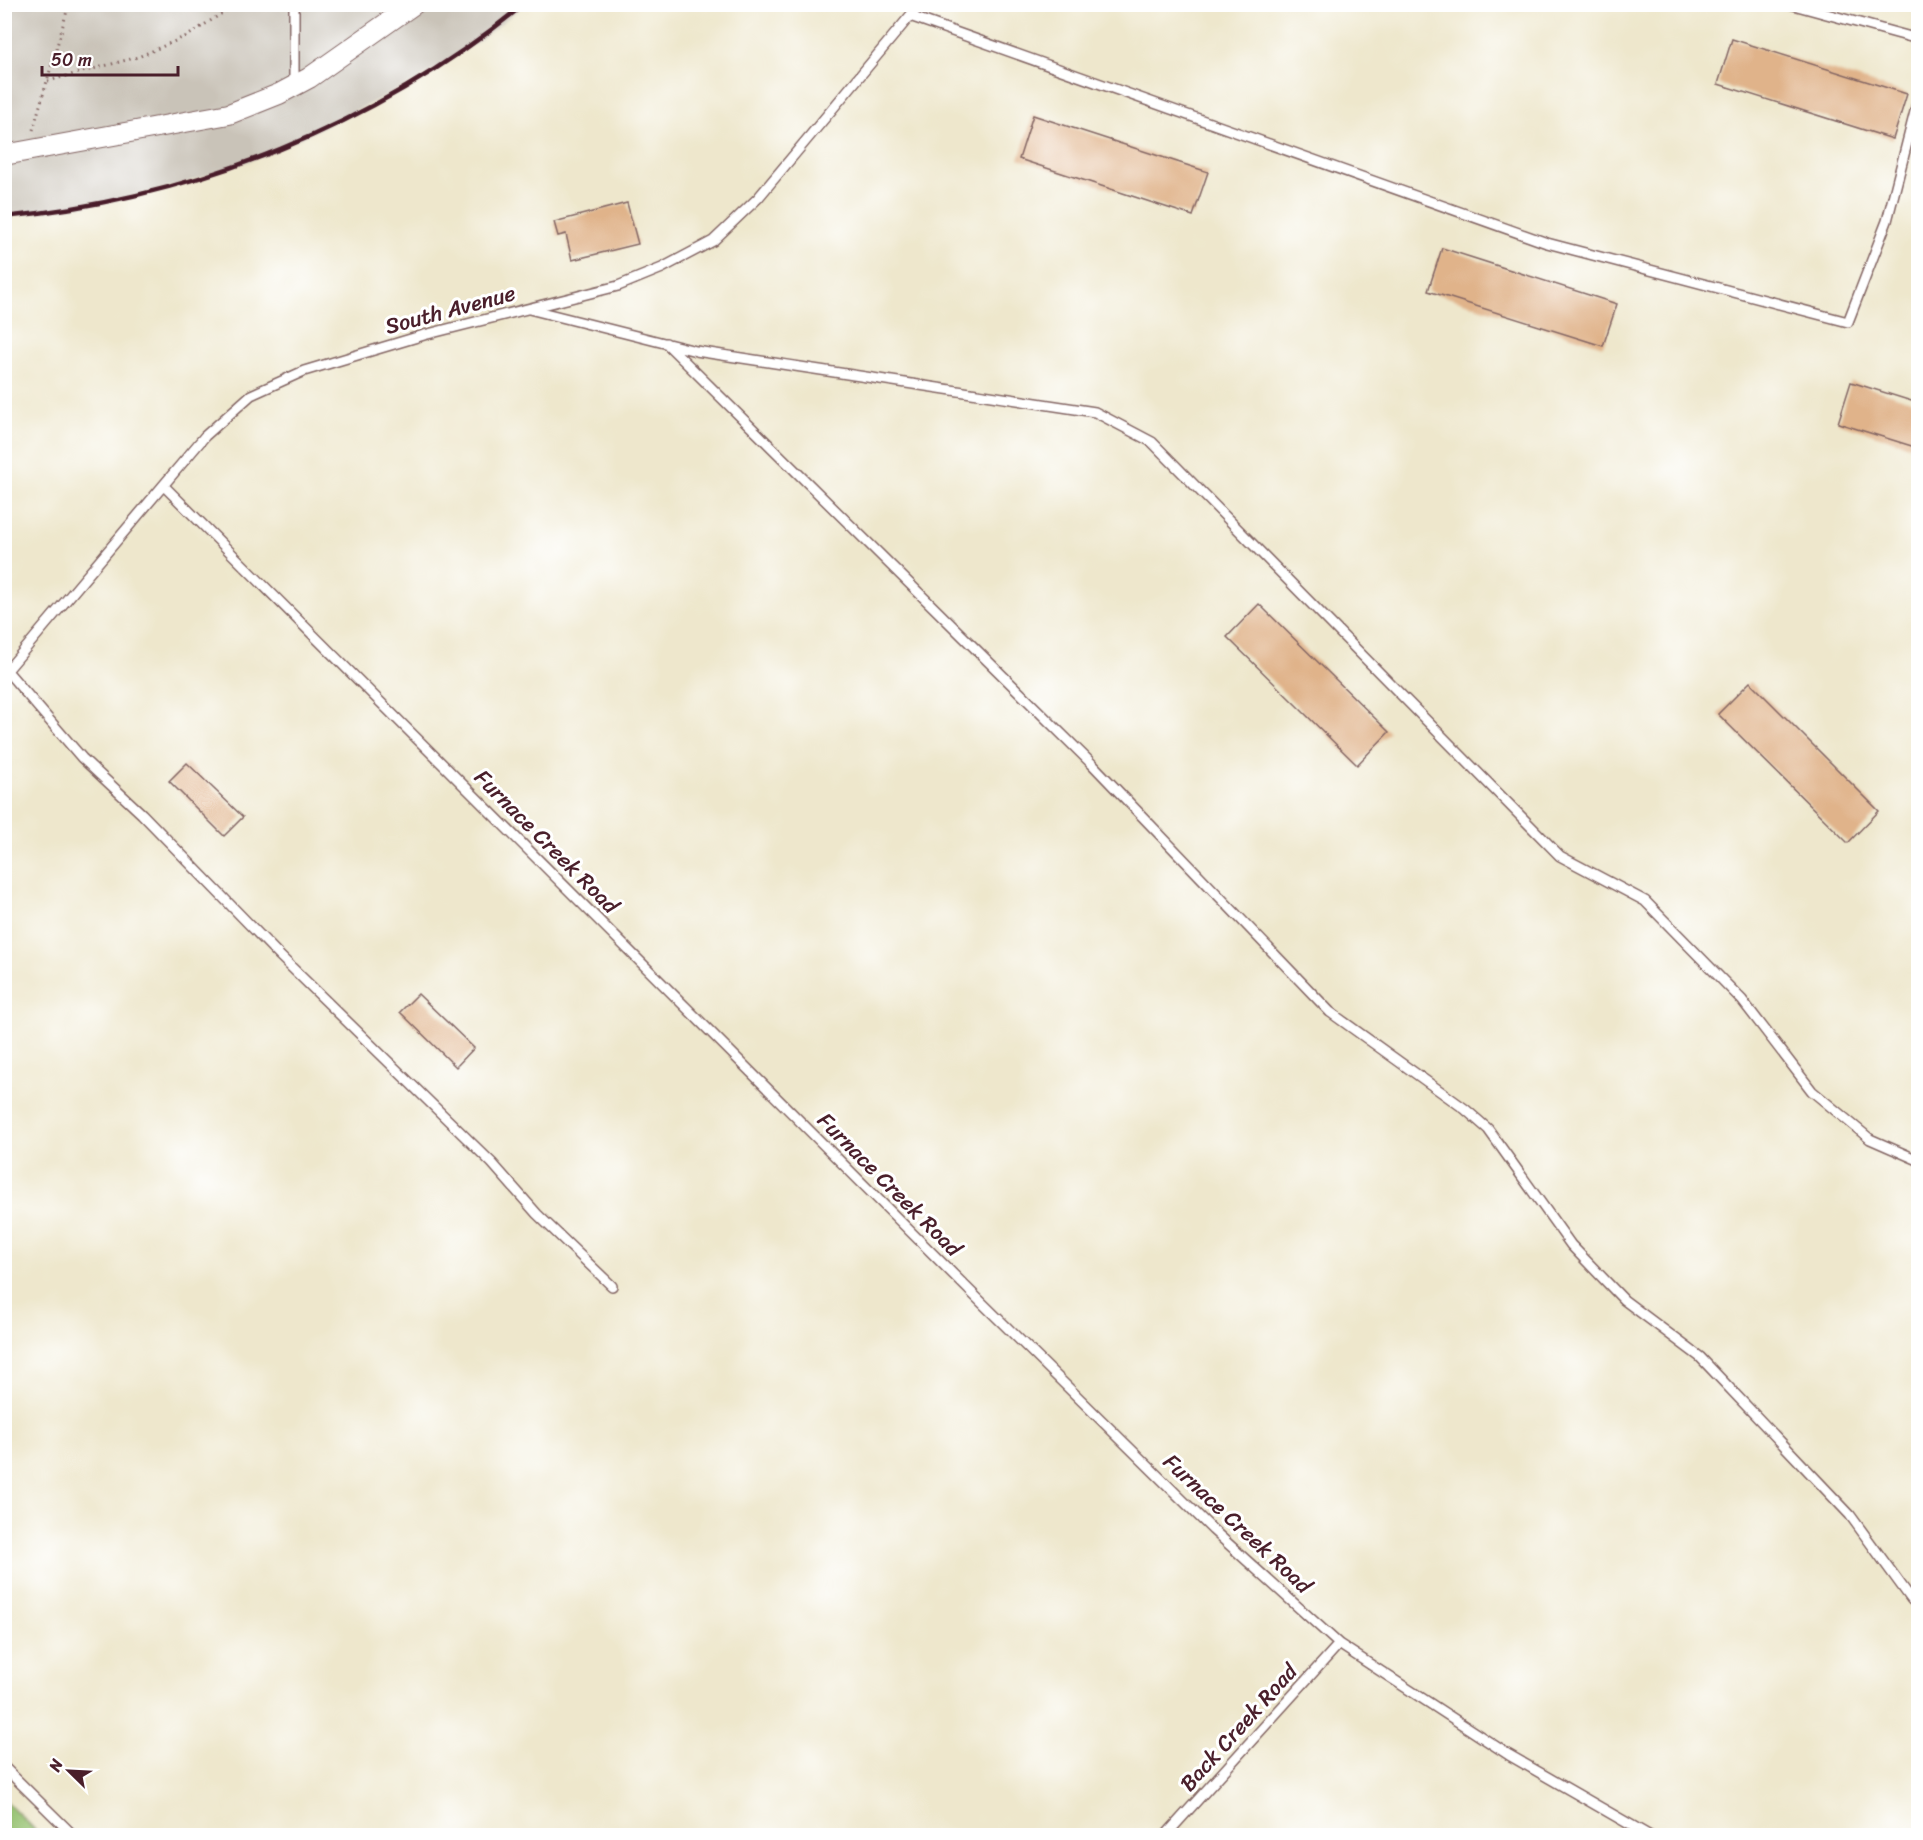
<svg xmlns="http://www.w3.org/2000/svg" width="1923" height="1840" viewBox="0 0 1923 1840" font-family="Sriracha,sans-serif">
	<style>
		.industrial { fill: #c9c3b8 }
		.green { fill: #95c16f; stroke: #70704d; stroke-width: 1.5 }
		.building { fill: #e0b38a }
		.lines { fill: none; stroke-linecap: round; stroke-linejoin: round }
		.service-casing { stroke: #836563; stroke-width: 12 }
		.minor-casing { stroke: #836563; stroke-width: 22 }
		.path { stroke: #836563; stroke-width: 3; stroke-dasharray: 1.5 4.5; stroke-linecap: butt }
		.service { stroke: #fff; stroke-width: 9 }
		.minor { stroke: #fff; stroke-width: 20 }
		.rail { stroke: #4a1f2b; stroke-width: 4.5 }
		.labels { text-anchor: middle; stroke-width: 6; stroke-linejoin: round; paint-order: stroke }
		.street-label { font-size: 22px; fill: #4a1f2b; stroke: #fff }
	</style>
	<rect width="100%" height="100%" fill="#fff"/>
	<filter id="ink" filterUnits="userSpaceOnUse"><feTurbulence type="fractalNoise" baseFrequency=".0167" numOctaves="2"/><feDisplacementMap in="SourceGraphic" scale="12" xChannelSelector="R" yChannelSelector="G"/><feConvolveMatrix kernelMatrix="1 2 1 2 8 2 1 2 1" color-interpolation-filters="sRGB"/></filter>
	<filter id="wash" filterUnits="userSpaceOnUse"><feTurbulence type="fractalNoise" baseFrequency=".008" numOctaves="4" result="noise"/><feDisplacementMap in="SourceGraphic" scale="24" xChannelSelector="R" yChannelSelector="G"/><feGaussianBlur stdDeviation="1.35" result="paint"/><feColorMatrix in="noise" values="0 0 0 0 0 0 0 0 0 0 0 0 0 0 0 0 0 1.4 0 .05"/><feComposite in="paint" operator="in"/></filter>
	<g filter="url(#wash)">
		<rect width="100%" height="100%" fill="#eee7cc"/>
		<path class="industrial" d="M5,5H524L479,41L420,79L264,156L182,184L110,202L5,217Z"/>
		<path class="green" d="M5,1800L40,1835H5Z"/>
		<g id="blocks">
			<path class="building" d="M1732,39L1907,94L1893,139L1718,84Z
				M1033,115L1208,172L1193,216L1019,159Z
				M627,203L638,244L572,260L566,234L558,236L554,222Z
				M1442,248L1617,304L1603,346L1428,291Z
				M1851,382L1918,403V448L1838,423Z
				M1259,604L1389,732L1357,765L1227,637Z
				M1750,682L1879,811L1848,843L1718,714Z
				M187,763L243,817L224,836L169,781Z
				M418,994L474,1048L456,1067L400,1012Z"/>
		</g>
	</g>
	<g filter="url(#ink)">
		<use href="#blocks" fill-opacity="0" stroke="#836563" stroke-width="1.5"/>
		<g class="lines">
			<defs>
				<path id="service" d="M294,4V86
					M1790,4L1918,39
					M910,16L1547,243L1848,322L1887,221L1918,100
					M529,309L696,351L1095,412L1152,442L1560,856L1645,901L1742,1000L1812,1091L1870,1139L1918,1160
					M666,343L1092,764L1330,1012L1465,1109L1488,1129L1571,1245L1624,1300L1700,1357L1850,1515L1912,1600L1918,1604
					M164,486L970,1291L1213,1530L1339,1644L1509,1755L1650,1836
					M7,671L82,758L142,814L280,956L492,1163L537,1214L612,1286
					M4,674L205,436L251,395L304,371L424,335L618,286L662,268L713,241L758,198L920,4
					M4,1767L74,1836
					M1165,1836L1339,1644"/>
				<path id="minor" d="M4,155L229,114L279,94L309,78L414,4"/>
			</defs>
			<use href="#service" class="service-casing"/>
			<use href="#minor" class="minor-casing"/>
			<path class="path" d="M48,81L138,57L189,35L236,4
				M33,130L69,4"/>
			<use href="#service" class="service"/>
			<use href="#minor" class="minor"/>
			<path class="rail" d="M4,217C193,199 378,125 524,4"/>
		</g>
	</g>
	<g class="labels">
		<g class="street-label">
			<text transform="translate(450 309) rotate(-15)" y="8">South Avenue</text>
			<text transform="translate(547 841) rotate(45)" y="8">Furnace Creek Road</text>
			<text transform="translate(890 1184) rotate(45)" y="8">Furnace Creek Road</text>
			<text transform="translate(1238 1523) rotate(43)" y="8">Furnace Creek Road</text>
			<text transform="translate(1238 1727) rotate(-48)" y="8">Back Creek Road</text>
		</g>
	</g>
	<rect width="1923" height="1840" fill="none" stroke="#fff" stroke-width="24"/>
	<g transform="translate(69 1771) rotate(294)" stroke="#ffffff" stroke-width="4.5" paint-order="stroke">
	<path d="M0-4.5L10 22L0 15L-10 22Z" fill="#4a1f2b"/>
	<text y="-9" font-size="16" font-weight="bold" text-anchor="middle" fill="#4a1f2b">N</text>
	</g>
	<path d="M42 66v9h136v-9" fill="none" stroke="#4a1f2b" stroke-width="3"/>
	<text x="51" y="66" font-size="18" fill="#4a1f2b" stroke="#ffffff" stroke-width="4.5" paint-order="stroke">50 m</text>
</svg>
